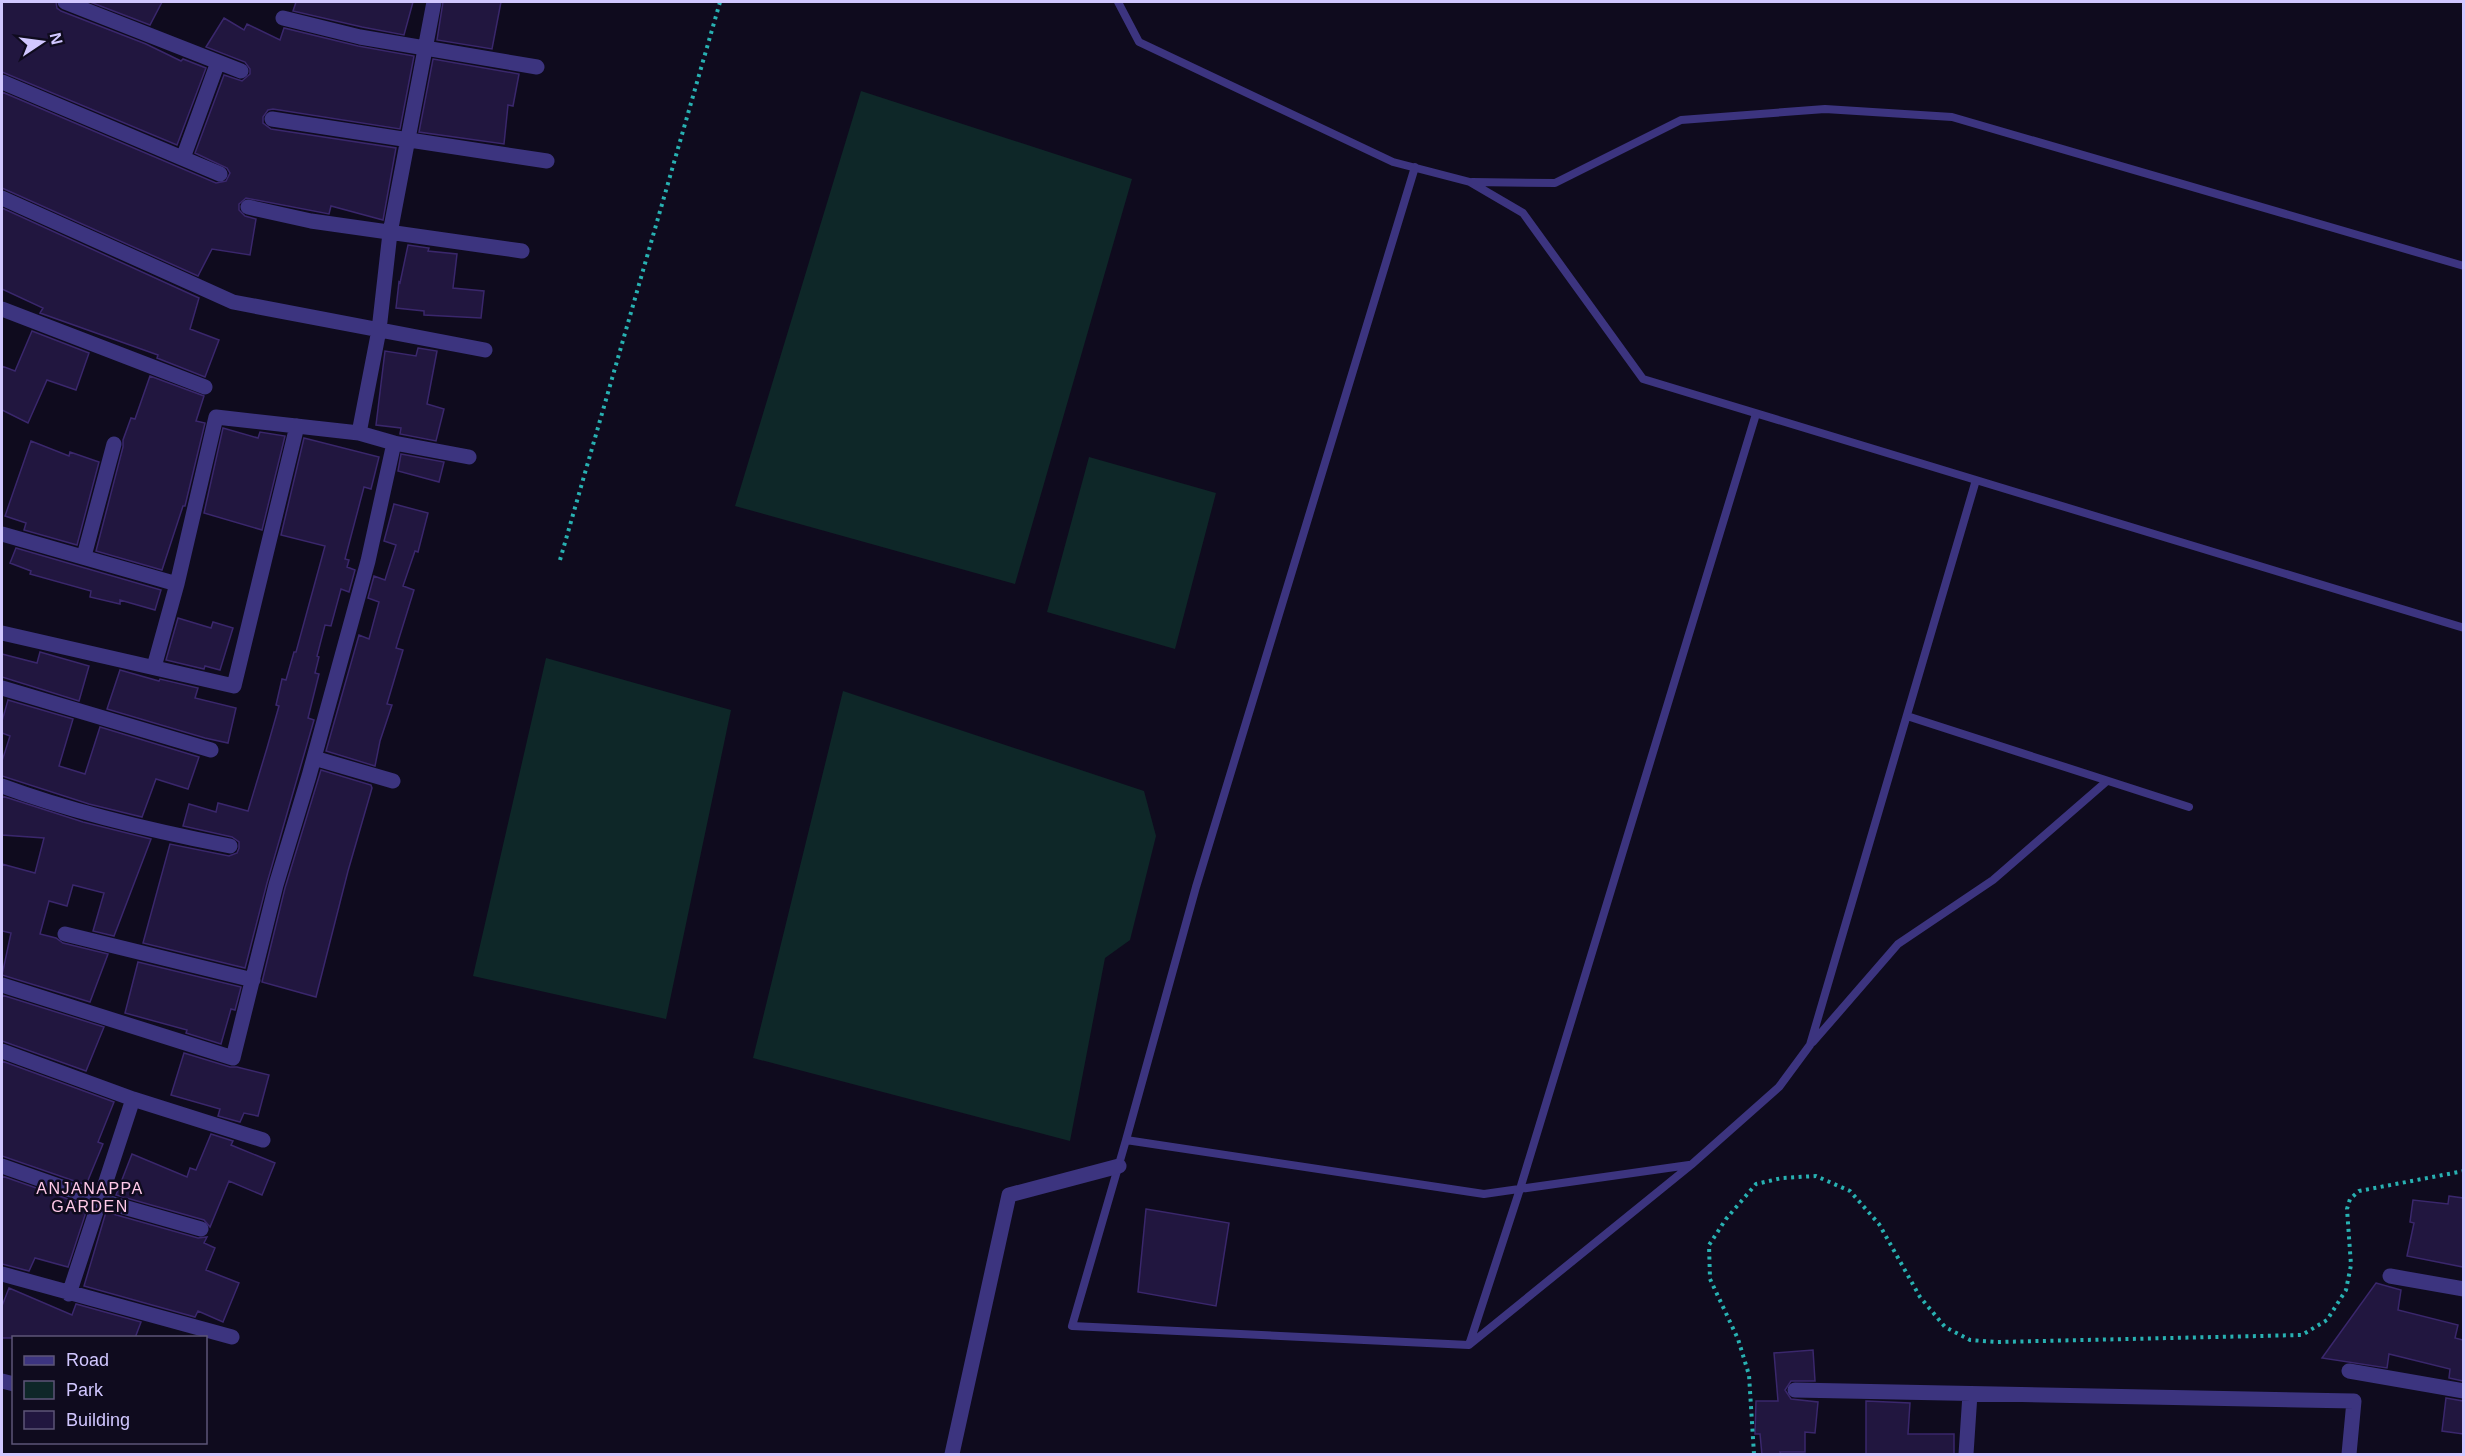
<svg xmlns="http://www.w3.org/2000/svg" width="2465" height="1456" viewBox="0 0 2465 1456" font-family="Arial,sans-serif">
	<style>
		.green { fill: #0e2728 }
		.building { fill: #21163f; stroke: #3a276c; stroke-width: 1.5 }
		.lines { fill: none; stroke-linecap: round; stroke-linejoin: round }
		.path { stroke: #28b1b2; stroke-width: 4; stroke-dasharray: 3 4.5; stroke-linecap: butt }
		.service { stroke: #3c347f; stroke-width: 8 }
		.minor { stroke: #3c347f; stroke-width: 15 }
		.labels { text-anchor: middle; stroke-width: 5; stroke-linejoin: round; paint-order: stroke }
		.neighbourhood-label { font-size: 16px; letter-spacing: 1.5px; fill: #ffc9e8; stroke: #0f0b1e }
	</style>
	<rect width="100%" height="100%" fill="#0f0b1e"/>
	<path class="green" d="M861,91L1132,179L1015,584L735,506Z
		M1089,457L1216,493L1175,649L1047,612Z
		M546,658L731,710L666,1019L473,976Z
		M843,691L1144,791L1156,836L1130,940L1105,958L1070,1141L753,1058Z"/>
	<path class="building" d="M2,2H56L57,8L61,11L146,44L181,61L183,59L206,68L177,145L2,72Z
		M90,2H162L150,25Z
		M296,2H413L404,35L362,27L293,11Z
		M443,2H501L492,49L437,40Z
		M224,18L244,30L247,24L280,40L284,28L358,46L414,56L400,129L273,109L268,110L263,117V123L271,129L396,148L383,220L331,206L329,214L246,198L239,204V210L245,216L256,219L250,255L212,249L198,276L2,188V92L216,183L226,181L230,173L227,168L195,153L224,75L242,81L250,74V69L245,62L206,47Z
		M433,59L519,74L513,106L508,105L504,144L419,132Z
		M2,208L199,298L190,329L219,340L205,377L157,358L158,355L40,313L43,308L2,289Z
		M408,245L429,248L428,251L457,254L453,288L484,291L481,318L424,315V311L396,308L399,282L400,283Z
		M32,331L89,353L76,390L47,380L28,423L2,410V366L15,371Z
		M418,348L437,351L427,404L444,409L436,441L400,434L401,428L376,425L385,351L416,356Z
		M150,376L204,396L196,421L205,423L185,506H183L162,570L96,551L123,447V440L131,418L135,419Z
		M223,428L258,438L260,432L285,436L262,530L204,513Z
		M304,438L379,457L371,489L364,487L345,559L349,560L347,567L355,570L349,592L341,589L331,626L325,625L317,656L319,657L315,673L319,674L308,718L314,720L267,883L245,968L143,943L170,844L229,856L237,853L239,848V842L232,837L183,826L189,804L216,812L218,803L248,811L267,748L279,706L276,705L282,679L286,680L294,652H296L325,546L281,535Z
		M31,441L69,456L70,452L99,462L77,545L24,530L26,523L5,516Z
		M401,454L444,462L439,482L398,471Z
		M394,504L428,513L418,552L415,551L403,586L414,590L396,648L403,650L387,704L392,705L380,741L375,766L326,751L359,635L369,639L379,602L368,598L374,576L385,580L396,545L384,541Z
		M16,548L161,590L155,610L120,600V604L90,597L91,591L30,574L31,571L10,563Z
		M178,618L211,628L213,622L233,628L220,670L205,666L204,669L166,660Z
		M40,652L89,666L79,701L2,677V654L37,663Z
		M120,670L159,681L160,679L198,688L195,698L236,708L228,743L205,738L107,709Z
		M8,700L73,719L59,766L85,774L100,727L199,757L188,789L156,779L142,817L89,804L2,776V761L10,736L2,733V721Z
		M321,770L371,785L372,788L348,871L316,997L262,982L285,888Z
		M2,796L83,822L151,839L114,936L93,931L104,893L73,885L67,906L49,901L40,934L56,938L63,943L108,954L90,1002L2,975L11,933L2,931V864L35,873L44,838L2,835Z
		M138,962L241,987L235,1010L231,1009L221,1044L186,1033L187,1030L125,1013Z
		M2,995L104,1027L86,1071L2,1041Z
		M184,1053L230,1067H237L269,1075L258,1116L244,1113L240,1122L218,1116L220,1109L171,1095Z
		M2,1061L114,1102L98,1142L103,1144L86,1185L2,1156Z
		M211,1134L233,1141L231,1145L275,1163L262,1195L229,1181L210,1227L204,1220L116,1195L132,1154L187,1177L190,1168L196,1170Z
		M2,1176L88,1206L68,1267L35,1258L29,1271L2,1264Z
		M2449,1196L2463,1198V1267L2407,1256L2414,1223L2410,1222L2413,1200L2448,1204Z
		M1146,1209L1229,1223L1216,1306L1138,1292Z
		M106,1212L198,1238L207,1237L204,1243L215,1248L206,1270L239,1283L223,1322L198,1311L195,1317L84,1286Z
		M2376,1283L2401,1290L2398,1310L2458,1325L2455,1338L2463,1340V1381L2449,1378L2450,1369L2389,1354L2387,1368L2322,1358Z
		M9,1288L72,1315L76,1304L141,1322L135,1338H2V1306Z
		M1813,1350L1815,1381H1791L1785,1390L1791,1399L1818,1402L1815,1433L1805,1432V1452H1780L1781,1455H1762L1760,1434H1755L1756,1401H1778L1774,1353Z
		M2446,1398L2463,1401V1434L2442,1431Z
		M1866,1401L1910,1403L1908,1434H1954V1455H1866Z"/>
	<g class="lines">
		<path class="path" d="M560,560L720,2
			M1754,1454L1749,1375L1738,1339L1710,1279L1709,1245L1726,1219L1756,1184L1782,1178L1816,1176L1850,1191L1879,1224L1920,1297L1945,1327L1970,1340L1997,1342L2302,1335L2327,1320L2346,1290L2351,1265L2347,1209L2350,1199L2359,1191L2464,1171"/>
		<path class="service" d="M1118,2L1139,42L1393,162L1470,182L1523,213L1643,379L2464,628
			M1415,167L1196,887L1126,1140L1484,1194L1689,1165
			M1472,182L1555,183L1681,120L1825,109L1952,117L2464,266
			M1907,716L2189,807
			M1813,1042L1898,944L1993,880L2107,781
			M1126,1140L1072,1326L1469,1345L1691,1165L1779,1087L1810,1045L1976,480
			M1469,1345L1520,1189L1756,414"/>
		<path class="minor" d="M65,2L241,71
			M283,18L360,37L537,67
			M2,82L220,174
			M272,119L547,161
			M183,158L218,62
			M2,198L233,302L485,350
			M248,207L311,221L522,251
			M2,309L205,387
			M394,443L469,457
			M2,534L177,584
			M84,556L114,444
			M2,633L234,686L297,426
			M154,667L177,584L216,417L359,433
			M2,688L211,750
			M314,758L393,781
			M2,786C75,813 153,831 230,846
			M65,934L253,980
			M2,985L233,1058L276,885L309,776L368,561L394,443L359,433L379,330L390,233L434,2
			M2,1051L133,1099L263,1140
			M2,1166L99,1200L201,1229
			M2,1274L232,1337
			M2390,1276L2464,1289
			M69,1294L133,1099
			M2349,1371L2464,1391
			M2,1381L14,1384
			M1795,1390L2354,1401L2349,1454
			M952,1454L1009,1195L1119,1166
			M1966,1454L1970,1394"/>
	</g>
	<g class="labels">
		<g class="neighbourhood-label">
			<text x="90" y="1194">ANJANAPPA<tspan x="90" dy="18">GARDEN</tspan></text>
		</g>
	</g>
	<rect width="2465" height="1456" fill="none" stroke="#d1c7ff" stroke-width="6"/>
	<rect x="12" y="1336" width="195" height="108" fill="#0f0b1e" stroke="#5d5678" stroke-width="1.5"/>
	<rect x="24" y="1356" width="30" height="9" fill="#3c347f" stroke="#5d5678" stroke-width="1.5"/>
	<text x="66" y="1366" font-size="18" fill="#d1c7ff">Road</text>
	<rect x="24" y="1381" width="30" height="18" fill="#0e2728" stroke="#5d5678" stroke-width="1.5"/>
	<text x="66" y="1396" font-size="18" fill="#d1c7ff">Park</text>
	<rect x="24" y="1411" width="30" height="18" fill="#21163f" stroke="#5d5678" stroke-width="1.5"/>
	<text x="66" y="1426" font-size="18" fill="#d1c7ff">Building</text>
	<g transform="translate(42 42) rotate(77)" stroke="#0f0b1e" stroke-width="4.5" paint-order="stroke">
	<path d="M0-4.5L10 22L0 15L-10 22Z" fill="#d1c7ff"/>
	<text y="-9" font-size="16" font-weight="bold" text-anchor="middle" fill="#d1c7ff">N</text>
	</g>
</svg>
